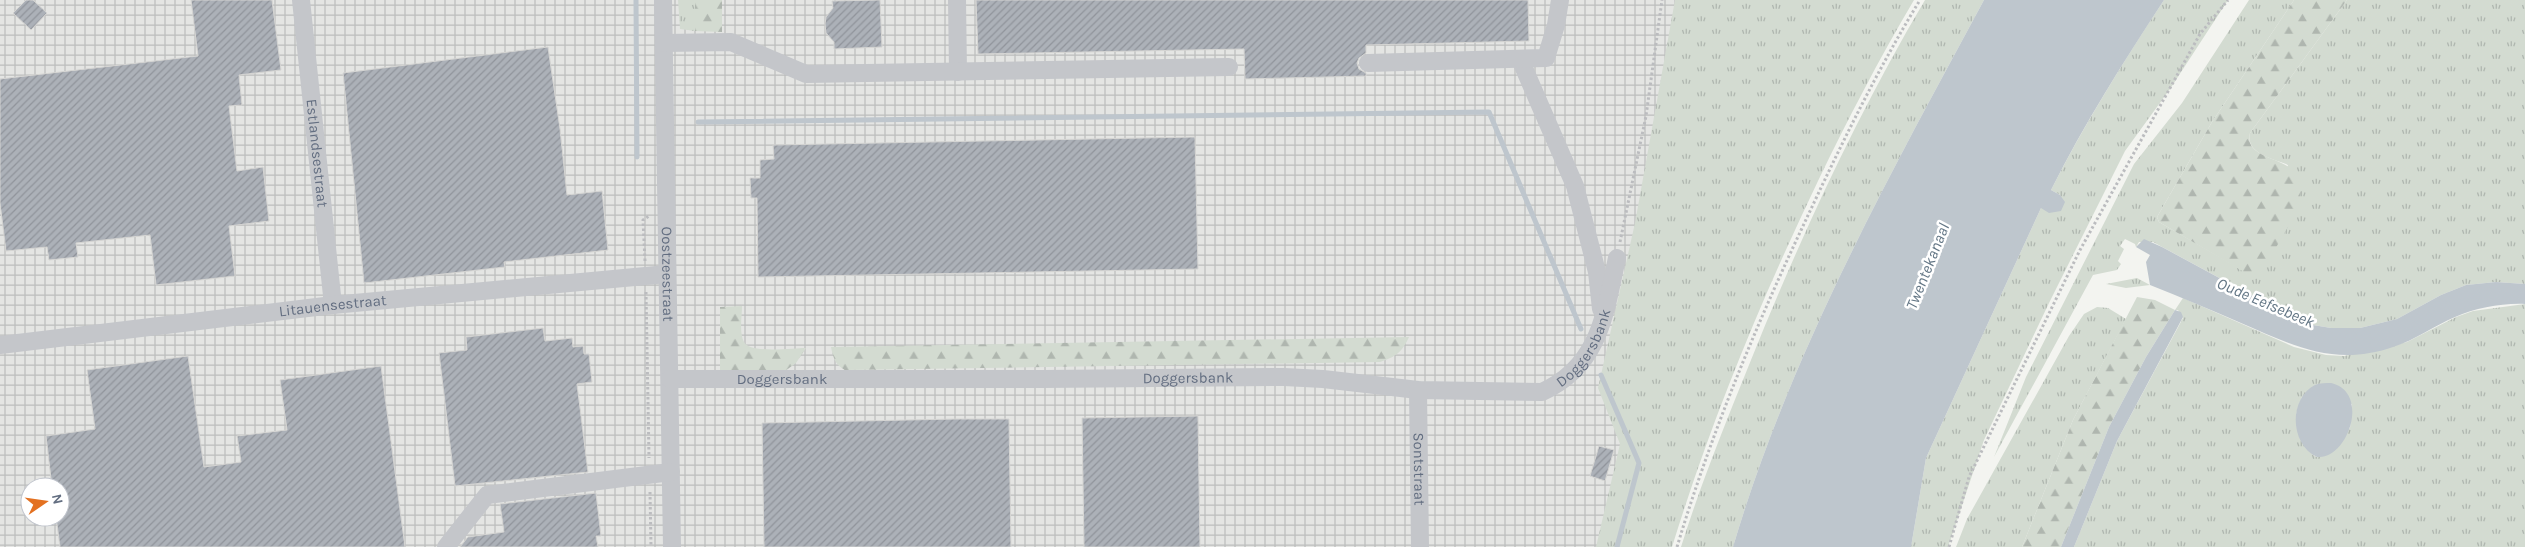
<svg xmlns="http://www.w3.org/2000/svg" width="2525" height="547" viewBox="0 0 2525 547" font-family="Karla,sans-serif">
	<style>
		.industrial { fill: url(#industrial-grid); fill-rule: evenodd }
		.grass { fill: url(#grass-tufts); fill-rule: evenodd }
		.forest { fill: url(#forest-firs) }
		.water { fill: #bec6cd }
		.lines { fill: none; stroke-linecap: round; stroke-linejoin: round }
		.stream { stroke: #bec6cd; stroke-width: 5 }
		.building { fill: url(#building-hatch); stroke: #d5d5d3 }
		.path { stroke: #bbbcbf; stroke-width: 3; stroke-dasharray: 2.5 2.5; stroke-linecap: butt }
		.minor { stroke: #c4c6ca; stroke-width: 18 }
		.labels { text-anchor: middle; stroke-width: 5; stroke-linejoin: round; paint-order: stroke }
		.street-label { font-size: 15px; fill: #636e81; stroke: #fff }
		.water-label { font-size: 16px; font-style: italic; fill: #637685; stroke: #fff }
	</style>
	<defs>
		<pattern id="industrial-grid" width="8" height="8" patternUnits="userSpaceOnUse" patternTransform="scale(1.25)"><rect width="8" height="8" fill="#e4e5e3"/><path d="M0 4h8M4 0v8" fill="none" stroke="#bcbebd"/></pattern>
		<pattern id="grass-tufts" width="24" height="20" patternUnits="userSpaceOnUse" patternTransform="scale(1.25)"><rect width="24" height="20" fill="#d3dbd1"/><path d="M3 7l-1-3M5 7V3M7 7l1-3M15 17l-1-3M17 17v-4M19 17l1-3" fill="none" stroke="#afb6af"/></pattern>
		<pattern id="forest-firs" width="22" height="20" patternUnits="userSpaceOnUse" patternTransform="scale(1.25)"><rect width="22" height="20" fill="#d3dbd1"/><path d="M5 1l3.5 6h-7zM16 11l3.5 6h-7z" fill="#afb6af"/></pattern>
		<pattern id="building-hatch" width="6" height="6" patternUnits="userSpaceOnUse" patternTransform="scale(1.25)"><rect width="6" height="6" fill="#acb1b8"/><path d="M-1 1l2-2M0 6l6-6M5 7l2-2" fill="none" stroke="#90949b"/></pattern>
	</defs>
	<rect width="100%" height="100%" fill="#f3f4f0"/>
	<path class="industrial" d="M0,0H1896L1761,268L1659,547H0ZM30,487H60V517H30Z"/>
	<path class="grass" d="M678,0H695V31L680,29Z
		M1675,0H1914C1879,59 1848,119 1818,181C1761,300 1711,421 1672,547H1596L1620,444L1598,388L1635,223Z
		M1925,0H1984C1889,176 1790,354 1733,547H1681C1701,483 1726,422 1751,360C1801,236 1857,115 1925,0Z
		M2164,0H2228L2170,89L2125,151L2049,303L1984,440L1948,547H1911L1926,458L2041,208L2060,195L2051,190C2084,125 2123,62 2164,0Z
		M2249,0H2294L2212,122L2157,217L2159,222L2256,278L2288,165C2274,159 2245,154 2250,133L2347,0H2525V284L2496,282L2466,285L2441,295L2397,319L2360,328H2331L2313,325L2273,307L2153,242H2139L2136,247L2135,244L2125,239L2120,246L2124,249L2118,261L2121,264L2117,270L2093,275L1994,457L2026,377L2134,164L2182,103Z
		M2137,278L2150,285L2126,288L2106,284Z
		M2183,298L2294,347L2326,355L2344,356L2407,342L2456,317L2473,311L2525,304V547H2074L2117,441L2183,318L2178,310H2175ZM2302,397L2352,404L2350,428L2317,457C2306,452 2296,432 2296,420C2296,411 2299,404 2302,397Z
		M2097,307L2108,308L2126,319L2073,420L2022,547H1956L1967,519L2069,336L2084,314Z"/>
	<path class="forest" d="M695,0H722V32L695,31Z
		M2294,0H2347L2250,133C2243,163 2298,154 2301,186C2303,212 2269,257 2256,279L2159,222L2157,217L2212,122Z
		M2137,297L2155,300L2175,310L2146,357L2109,427L2061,547H2022L2073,420Z
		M742,306C742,316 739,333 744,342C750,354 793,348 806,348L796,363L785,371H720V307Z
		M1409,337C1402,352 1396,357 1380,362L845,370C835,365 833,357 831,347Z"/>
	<path class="water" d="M1984,0H2164C2124,61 2084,124 2051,190L2060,195L2065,202L2061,211L2049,213L2041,208L1926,458L1911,547H1733C1790,354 1889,176 1984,0Z
		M2144,239L2162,247L2273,307L2313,325L2331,328H2360L2397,319L2441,295L2466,285L2496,282L2525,284V304C2502,303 2476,308 2455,317C2434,326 2415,340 2393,347C2335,367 2294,346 2241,323C2211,310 2181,297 2150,285L2146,262L2150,255L2136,247Z
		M2175,310L2181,312L2183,317L2117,441L2074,547H2061L2109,427L2146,357Z
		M2331,383C2371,392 2348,460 2317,457C2290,445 2288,399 2315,385C2320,383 2326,383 2331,383Z"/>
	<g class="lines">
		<path class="stream" d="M636,0L637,157
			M698,122L1489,112L1581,329
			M1601,375L1639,463L1617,547"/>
	</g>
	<path class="building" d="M26,0H33L47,13L31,30L13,13Z
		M191,0H272L281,70L239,75L242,105L229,106L237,171L263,167L269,221L229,226L235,276L156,285L150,235L76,243L78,257L49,260L47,247L6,251L0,203V79L198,56Z
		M880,0L882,47L834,49V42L826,33L825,24L826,17L833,8L832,1Z
		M976,0H1528L1529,41L1366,45V53L1359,58L1357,63L1359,69L1366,73V76L1245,79L1244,49L978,54Z
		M548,47L560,129L567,195L602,191L608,250L504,262L505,267L364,283L343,73Z
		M1195,137L1198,269L758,277L757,198H751L750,178H760V160L774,159L773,145Z
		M543,328L545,341L572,338L573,347L583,346L584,354H589L592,382L577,384L588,472L455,486L439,353L467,350L466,337Z
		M188,356L204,467L241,462L237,436L287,430L280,380L381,366L405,547H60L56,517H60V487H52L46,436L95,429L87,370Z
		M1198,416L1200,547H1084L1082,418Z
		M956,419H1009L1011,547H764L762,423Z
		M1599,446L1614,450L1605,481L1590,476Z
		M596,493L601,536H596L598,547H460L468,537L504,532L500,504Z"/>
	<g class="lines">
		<path class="path" d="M1620,242L1646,116L1662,0
			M645,261L643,220L649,216
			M646,292L649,458
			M650,492L651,547
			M1677,547C1710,437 1754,330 1803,226C1839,149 1876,72 1920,0
			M1949,547L1969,477L2080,250L2200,34L2228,0"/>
		<g class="minor">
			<path id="s1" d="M301,0L333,305"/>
			<path id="s2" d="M663,0L672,547"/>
			<path d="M957,0L958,72"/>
			<path d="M664,43L731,42L806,74L1229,67"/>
			<path d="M1520,59L1575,186L1597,272L1601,309"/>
			<path d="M1368,63L1546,58L1556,25L1560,0"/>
			<path id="s3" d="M0,345L333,305L667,274"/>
			<path id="s4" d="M670,379H1042L1284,377L1323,379L1418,390L1542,392C1600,366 1605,313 1617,258"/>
			<path id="s5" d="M1418,390L1420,547"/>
			<path d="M446,547L487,495L671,472"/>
		</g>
	</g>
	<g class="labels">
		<g class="street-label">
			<text dy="5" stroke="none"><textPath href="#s1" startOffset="154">Estlandsestraat</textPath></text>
			<text dy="5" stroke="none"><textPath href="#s2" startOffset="274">Oostzeestraat</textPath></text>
			<text dy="5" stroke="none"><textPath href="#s3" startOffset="335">Litauensestraat</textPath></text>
			<text dy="5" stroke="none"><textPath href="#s4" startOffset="936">Doggersbank</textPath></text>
			<text dy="5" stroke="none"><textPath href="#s4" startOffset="518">Doggersbank</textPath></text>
			<text dy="5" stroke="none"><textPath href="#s4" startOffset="112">Doggersbank</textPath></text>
			<text dy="5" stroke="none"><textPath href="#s5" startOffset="79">Sontstraat</textPath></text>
		</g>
		<g class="water-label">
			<text transform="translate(1927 266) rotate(-68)" y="6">Twentekanaal</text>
			<text transform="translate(2266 302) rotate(23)" y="6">Oude Eefsebeek</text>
		</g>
	</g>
	<g transform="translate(45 502) rotate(77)"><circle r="24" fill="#ffffff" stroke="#c1c5cd"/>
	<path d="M0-4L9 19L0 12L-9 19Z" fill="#e37121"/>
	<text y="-8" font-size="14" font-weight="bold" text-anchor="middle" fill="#636e81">N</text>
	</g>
</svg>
